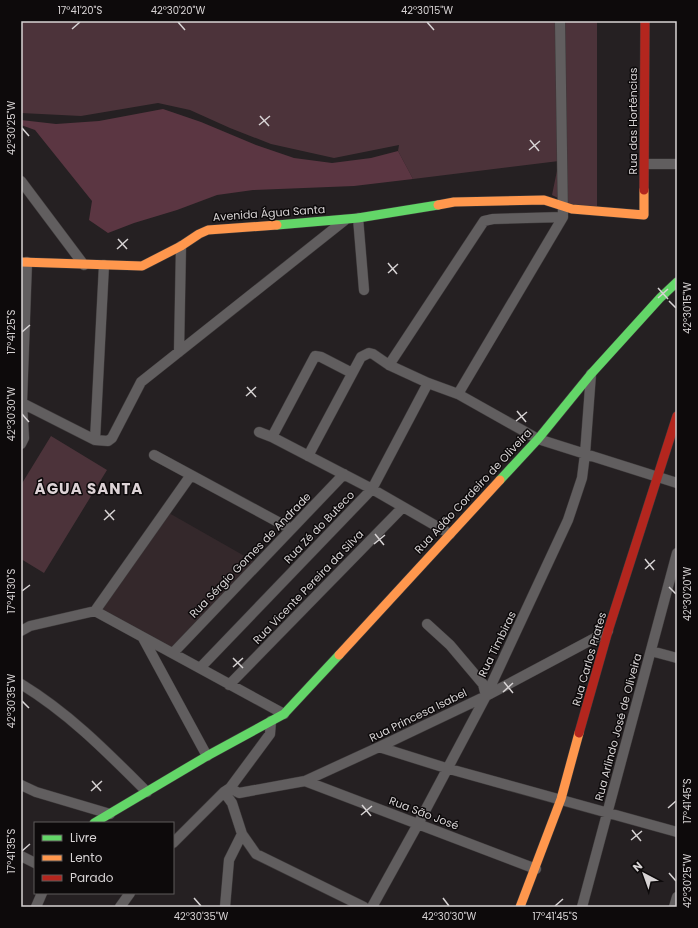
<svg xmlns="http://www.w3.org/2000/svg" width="698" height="928" viewBox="0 0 698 928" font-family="Poppins,sans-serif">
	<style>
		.built { fill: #34282b }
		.green { fill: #4c333a }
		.forest { fill: #5b3642 }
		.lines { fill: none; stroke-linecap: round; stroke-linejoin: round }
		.street-casing { stroke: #3e3a3b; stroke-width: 11 }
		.fast-casing { stroke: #3e3a3b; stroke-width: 10 }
		.slow-casing { stroke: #3e3a3b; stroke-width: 10 }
		.jam-casing { stroke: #3e3a3b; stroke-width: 10 }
		.street { stroke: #615e5f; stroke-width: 10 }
		.fast { stroke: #63d668; stroke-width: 9 }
		.slow { stroke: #ff974d; stroke-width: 9 }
		.jam { stroke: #b3261e; stroke-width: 9 }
		.ticks { fill: none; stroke: #d7d3d4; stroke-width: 1.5 }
		.labels { text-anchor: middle; stroke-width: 3; stroke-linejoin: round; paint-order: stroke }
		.street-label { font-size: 11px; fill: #d7d3d4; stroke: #0d0a0b }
		.district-label { font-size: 15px; font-weight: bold; letter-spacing: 1px; fill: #ddd3d6; stroke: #0d0a0b }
		.neatline { fill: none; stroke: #d7d3d4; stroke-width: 1.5 }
		.ticks-label { font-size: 10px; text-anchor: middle; fill: #d7d3d4 }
	</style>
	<rect width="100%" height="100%" fill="#252022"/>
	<path class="built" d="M169,513L255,562L172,649L99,610Z"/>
	<path class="green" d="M21,21H597V209L572,205L552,195L559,161L413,179L398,151L399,145L334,158L271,144L230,128L190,110L158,103L81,116L21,113Z
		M51,436L107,470L44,573L21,559V485Z"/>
	<path class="forest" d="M163,109L201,122L256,145L294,158L332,163L371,158L398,151L413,179L354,186L253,190L217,195L177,210L134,223L108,233L89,220L92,201L35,130L21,125V120L56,124L99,121Z"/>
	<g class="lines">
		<defs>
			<path id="street" d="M645,164H677
				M21,181L84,265
				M358,218L364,290
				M179,352L181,246
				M389,365L484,221L493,219L563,217
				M458,394L563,217L560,21
				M22,403L95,440L108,441L112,438L141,382L345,220
				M259,432L272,437L372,489L450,534
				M272,437L315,356L321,357L352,373
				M95,440L104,265
				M21,444L24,438L22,403L27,262
				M154,455L291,529
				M308,456L361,357L369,353L373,354L389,365L428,383L458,394L538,439L677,483
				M95,611L191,475
				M427,624L450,645L483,684L486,696
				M21,631L30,626L95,611L284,714
				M143,638L207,756
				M651,651L677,658
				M173,653L344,474
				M200,668L372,489L428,383
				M21,684C70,714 107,752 147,792
				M229,685L403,507
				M379,747L446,768L677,832
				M305,781L536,869
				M21,785L36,792L110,814
				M230,788L239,793L305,781L379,747L486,696L608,631
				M224,792L232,803L242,834L256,854L364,907
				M173,843L224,792L230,788L270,734L271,721
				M21,856L35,863
				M36,907L42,893
				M120,907L130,893
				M225,907L229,860L242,834
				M372,907L418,824L486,696L568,520L582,478L585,454L591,374
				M582,907L677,553
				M674,907L677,897"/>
			<path id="fast" d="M277,225L358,218L438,205
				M500,480L538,439L591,374L660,298L677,282
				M94,823L207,756L284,714L339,655"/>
			<path id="slow" d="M438,205L454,202L544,200L572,209L644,215V190
				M21,262L142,266L181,246L199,234L208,230L277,225
				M339,655L500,480
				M520,907L561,799L579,733"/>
			<path id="jam" d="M644,190L645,21
				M579,733L608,631L677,416"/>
		</defs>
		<use href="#street" class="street-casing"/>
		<use href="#fast" class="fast-casing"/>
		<use href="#slow" class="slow-casing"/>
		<use href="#jam" class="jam-casing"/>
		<use href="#street" class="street"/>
		<use href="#fast" class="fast"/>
		<use href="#slow" class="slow"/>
		<use href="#jam" class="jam"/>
	</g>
	<path class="ticks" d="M178,22L185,30M427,22L434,30M72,29L80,22M260,116L269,126M259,125L270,116M22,128L29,136M530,140L539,151M529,150L540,141M118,239L127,249M117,249L128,239M388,263L397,274M388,273L398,264M658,288L668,299M658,298L668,289M669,301L676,308M22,332L30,325M247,387L256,397M246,396L256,387M517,411L526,422M22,414L29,422M516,421L527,412M105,510L114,520M104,520L115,510M375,534L384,545M374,544L385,535M645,559L654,570M645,569L655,560M669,587L676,594M22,591L30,585M233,658L243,668M233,667L243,658M504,682L513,693M503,692L513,683M22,701L29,708M92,781L101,791M91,791L102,781M362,805L371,816M668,808L676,801M361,815L372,806M632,830L641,841M631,840L642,831M22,851L30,844M669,873L676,881M194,898L201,906M443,898L449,906M555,906L563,899"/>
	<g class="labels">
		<g class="street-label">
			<text transform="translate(633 121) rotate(-90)" y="4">Rua das Hortências</text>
			<text transform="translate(269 213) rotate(-4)" y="4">Avenida Água Santa</text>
			<text transform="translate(473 491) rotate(-47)" y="4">Rua Adão Cordeiro de Oliveira</text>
			<text transform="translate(319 527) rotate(-46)" y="4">Rua Zé do Buteco</text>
			<text transform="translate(250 555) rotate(-46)" y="4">Rua Sérgio Gomes de Andrade</text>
			<text transform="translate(308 587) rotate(-46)" y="4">Rua Vicente Pereira da Silva</text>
			<text transform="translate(497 644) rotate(-64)" y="4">Rua Timbiras</text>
			<text transform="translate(589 659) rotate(-74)" y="4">Rua Carlos Prates</text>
			<text transform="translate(418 715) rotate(-26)" y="4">Rua Princesa Isabel</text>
			<text transform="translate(618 727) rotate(-75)" y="4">Rua Arlindo José de Oliveira</text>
			<text transform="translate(424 813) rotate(21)" y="4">Rua São José</text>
		</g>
		<g class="district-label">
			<text x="89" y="494">ÁGUA SANTA</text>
		</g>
	</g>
	<rect width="698" height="928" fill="none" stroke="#0d0a0b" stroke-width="44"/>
	<rect x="34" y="822" width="140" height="72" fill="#0d0a0b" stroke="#5e5a5b"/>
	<rect x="42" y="835" width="20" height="6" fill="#63d668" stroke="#5e5a5b"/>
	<text x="70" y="842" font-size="12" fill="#d7d3d4">Livre</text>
	<rect x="42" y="855" width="20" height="6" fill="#ff974d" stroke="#5e5a5b"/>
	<text x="70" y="862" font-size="12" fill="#d7d3d4">Lento</text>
	<rect x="42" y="875" width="20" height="6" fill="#b3261e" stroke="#5e5a5b"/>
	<text x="70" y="882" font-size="12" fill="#d7d3d4">Parado</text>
	<g transform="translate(644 874) rotate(319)" stroke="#0d0a0b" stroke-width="3" paint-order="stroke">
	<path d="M0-3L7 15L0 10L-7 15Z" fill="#d7d3d4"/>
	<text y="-6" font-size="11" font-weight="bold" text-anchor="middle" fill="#d7d3d4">N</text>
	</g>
	<rect x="22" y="22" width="654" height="884" class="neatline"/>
	<g class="ticks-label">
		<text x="80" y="14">17°41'20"S</text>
		<text x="178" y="14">42°30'20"W</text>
		<text x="427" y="14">42°30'15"W</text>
		<text transform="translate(11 128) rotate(-90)" y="4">42°30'25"W</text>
		<text transform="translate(687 308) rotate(-90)" y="4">42°30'15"W</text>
		<text transform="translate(11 332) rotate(-90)" y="4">17°41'25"S</text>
		<text transform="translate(11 414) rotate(-90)" y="4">42°30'30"W</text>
		<text transform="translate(11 591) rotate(-90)" y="4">17°41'30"S</text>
		<text transform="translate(687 594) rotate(-90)" y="4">42°30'20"W</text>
		<text transform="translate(11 701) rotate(-90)" y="4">42°30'35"W</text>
		<text transform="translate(687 801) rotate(-90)" y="4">17°41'45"S</text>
		<text transform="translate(11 851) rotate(-90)" y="4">17°41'35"S</text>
		<text transform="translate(687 881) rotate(-90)" y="4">42°30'25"W</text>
		<text x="201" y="920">42°30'35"W</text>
		<text x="449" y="920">42°30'30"W</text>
		<text x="555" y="920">17°41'45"S</text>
	</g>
</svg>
